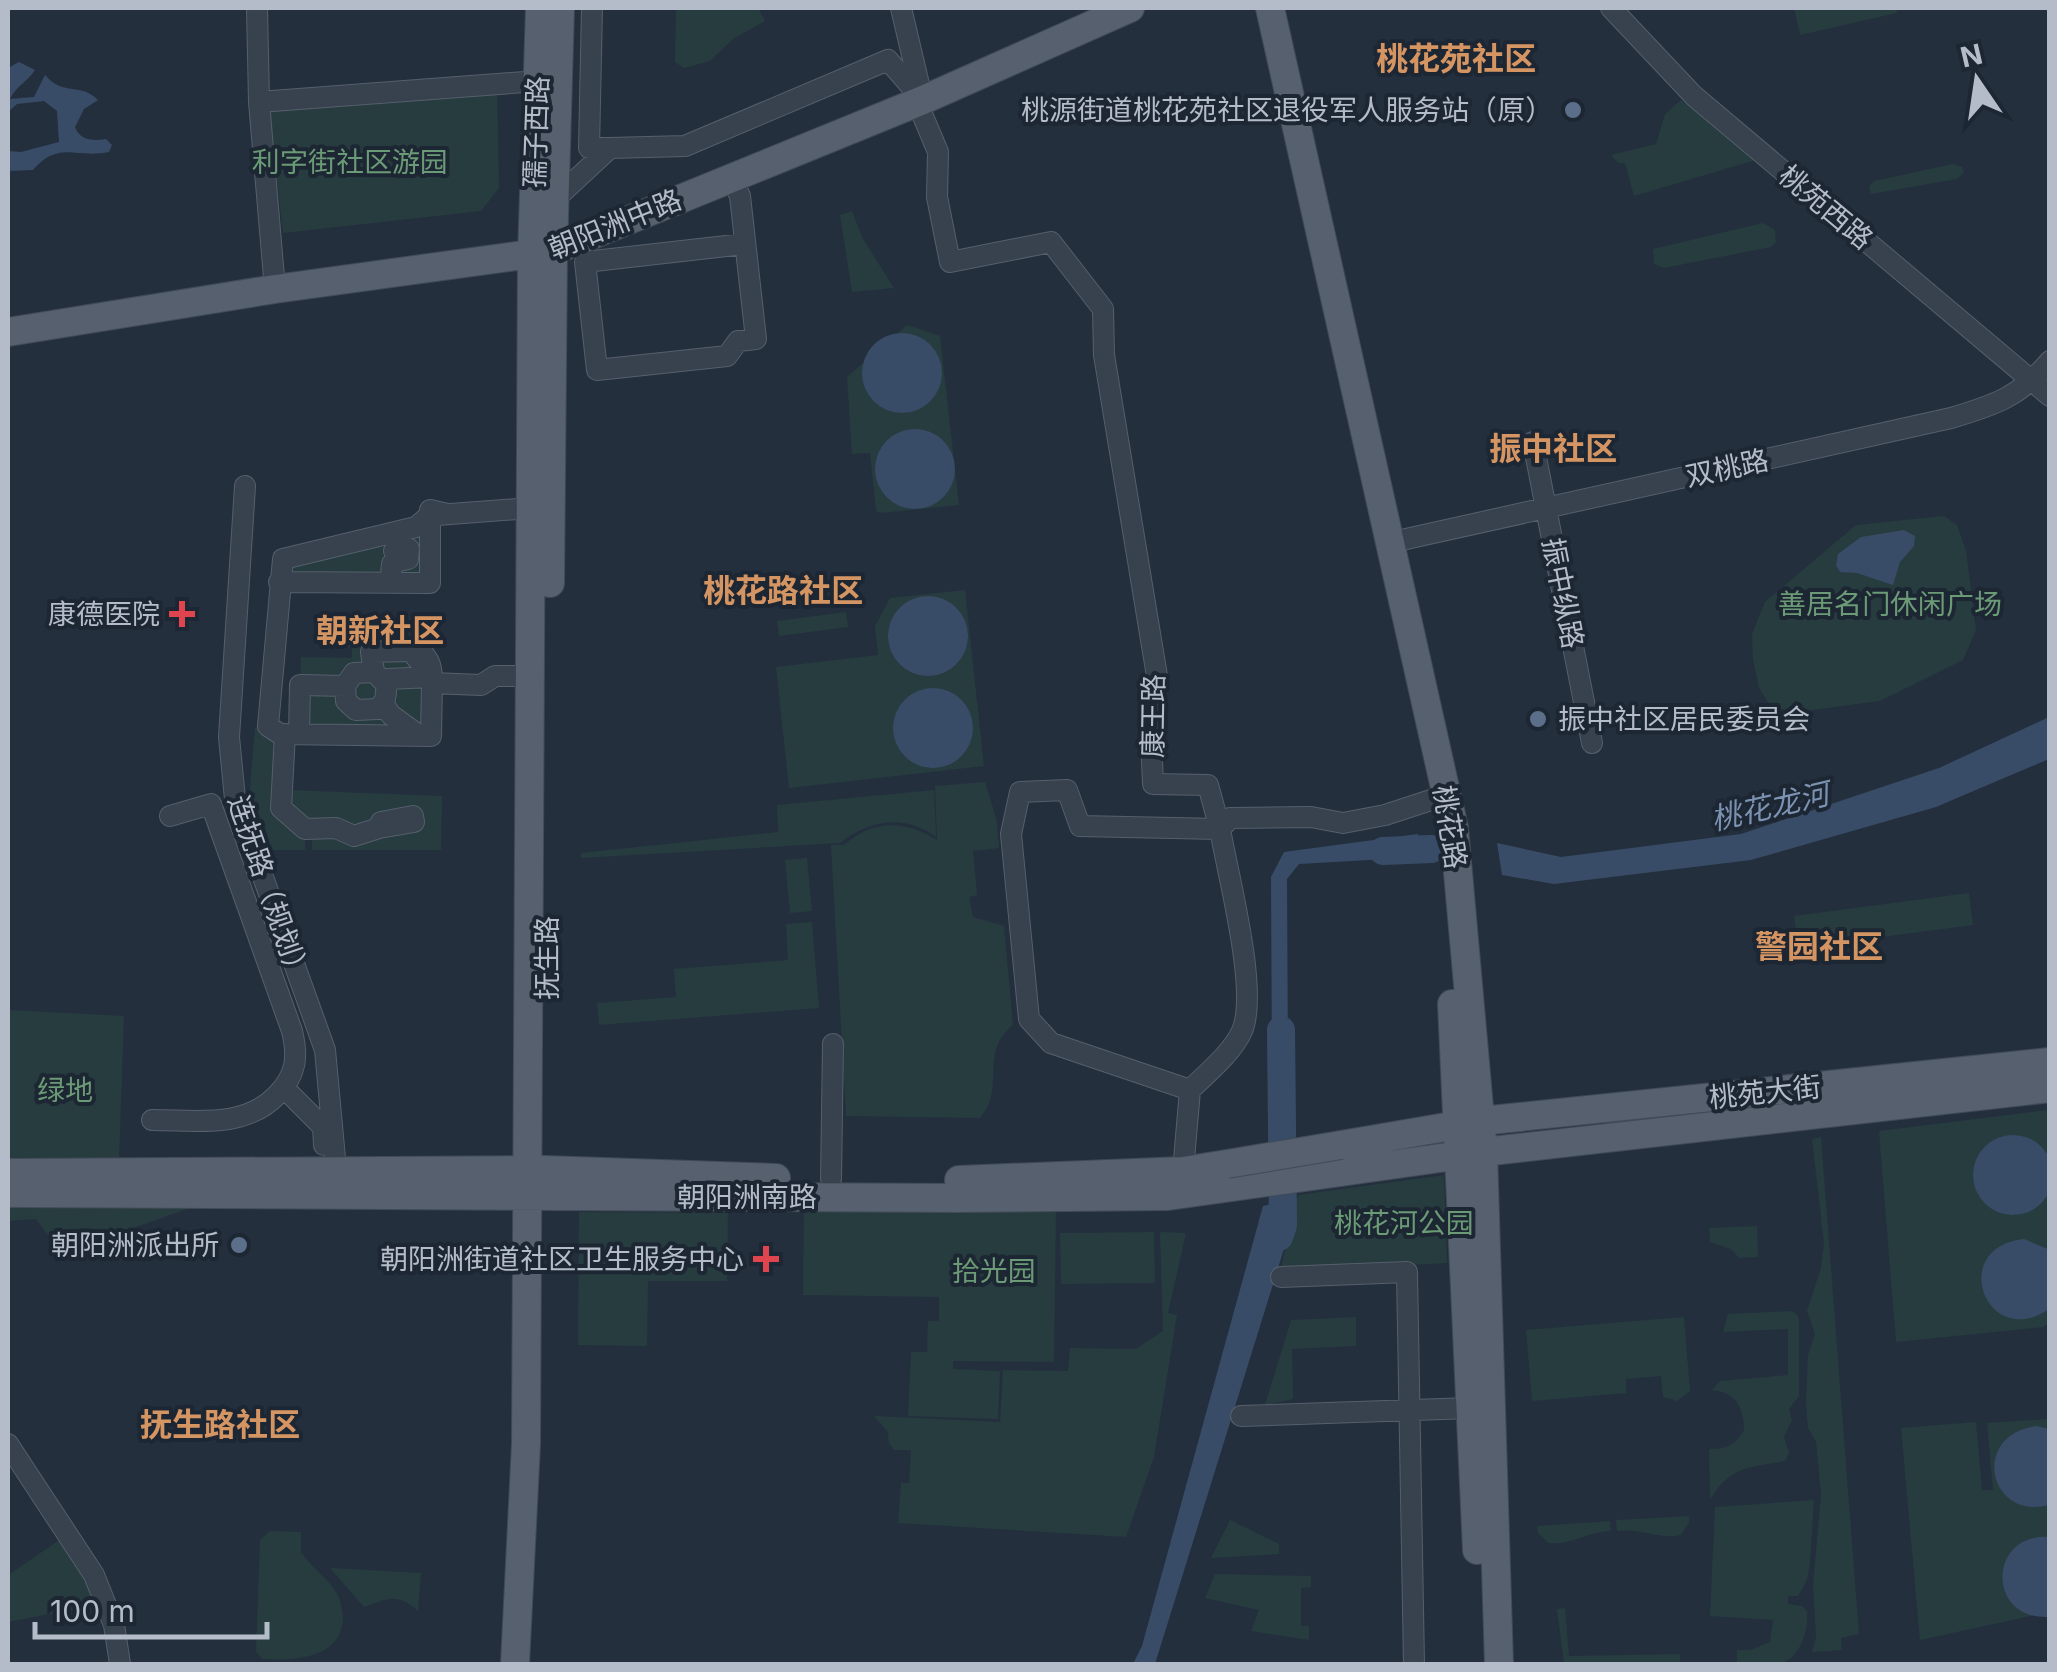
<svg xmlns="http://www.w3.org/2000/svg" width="2057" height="1672" viewBox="0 0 2057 1672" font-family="Inter,'Noto Sans SC',sans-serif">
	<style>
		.green { fill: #263c3f }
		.water { fill: #394c67 }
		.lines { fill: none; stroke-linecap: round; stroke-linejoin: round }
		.river { stroke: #394c67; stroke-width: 28 }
		.minor-casing { stroke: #565f6c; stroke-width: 22 }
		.major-casing { stroke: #414a57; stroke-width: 30 }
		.minor { stroke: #38414e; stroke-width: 20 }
		.major { stroke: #56606e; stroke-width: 28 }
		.major-bridge-casing { stroke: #414a57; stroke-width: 30; stroke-linecap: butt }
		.major-bridge { stroke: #56606e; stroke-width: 28 }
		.service-dot { fill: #5c6f8a; stroke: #1d2633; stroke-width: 4 }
		.health-dot { fill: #e0444e; stroke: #1d2633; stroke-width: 4 }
		.labels { text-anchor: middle; stroke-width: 8; stroke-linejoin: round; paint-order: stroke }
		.poi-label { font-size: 28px; fill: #b4bcc9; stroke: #1d2633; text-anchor: end }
		.street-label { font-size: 28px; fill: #b4bcc9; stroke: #1d2633 }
		.park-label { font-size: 28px; fill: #6b9a76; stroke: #1d2633 }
		.water-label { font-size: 30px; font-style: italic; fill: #7c92b1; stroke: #1d2633 }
		.quarter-label { font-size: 32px; font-weight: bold; fill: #d59563; stroke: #1d2633 }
	</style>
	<rect width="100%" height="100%" fill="#242f3e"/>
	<path class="green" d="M681,8H758L765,21L733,39L710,61L684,68L675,62L676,10Z
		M1794,8H1896L1897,13L1800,35Z
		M497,88L499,188L481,211L283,233L269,106Z
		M1681,100L1759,159L1634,196L1625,163H1618L1611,155L1656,144L1665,114Z
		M1953,164L1962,167L1964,172L1957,179L1871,194L1869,187L1874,181Z
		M852,211L863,239L894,288L852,292L840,215Z
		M1763,223L1775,230L1776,242L1771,247L1664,268L1654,264L1653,249Z
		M907,325L940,336L959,505L881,513L876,511L870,453L852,454L847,377Z
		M1944,516L1957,525L1966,551L1976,630L1963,660L1880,701L1812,710H1786L1770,705L1759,688L1753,659L1752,634L1765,602L1856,525Z
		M423,528L430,575L280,576L283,559Z
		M965,590L984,766L789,788L776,667L878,655L875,626L890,598Z
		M846,612L848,627L779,636L777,621Z
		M324,636L420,638L426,677L425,736L291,740L289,790L442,796L441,850H312V829H305V850H245L255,727L280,734H298L301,657L352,658V647H323Z
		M985,782L997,821L999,848L973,851L977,895L969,897L973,917L1004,926L1013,1025C978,1053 1007,1087 980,1118L846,1116L831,845H844C873,819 906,820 937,840L935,786Z
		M934,790L936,837C906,814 869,819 840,843L581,858V853L778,832L777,805Z
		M807,858L812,911L790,913L785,860Z
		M1969,893L1973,925L1798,948L1794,916Z
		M812,922L819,1008L599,1025L597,1003L676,997L674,969L788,960L786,924Z
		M10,1010L124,1016L119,1160L8,1159Z
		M2048,1110L2049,1322L2044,1327L1896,1342L1879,1131Z
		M1821,1137L1859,1634L1841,1638L1842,1650L1812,1652L1816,1638L1813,1585L1821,1494L1816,1442L1808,1428L1806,1405L1808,1355L1815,1334L1807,1311L1821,1268L1824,1243L1812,1139Z
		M1444,1175L1447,1263L1280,1272L1298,1195Z
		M8,1201L199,1205L61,1253L36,1219L8,1221Z
		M804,1208L1056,1210L1054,1362L953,1361V1369L1000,1371L998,1419L908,1416L911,1352H927L928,1321H939V1297L803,1295Z
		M579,1212L728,1213L727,1281H648L647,1346L578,1345Z
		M1757,1226L1758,1257L1739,1258L1731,1249L1710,1242L1709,1228Z
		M1154,1232L1155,1283L1061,1284L1060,1233Z
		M1160,1232L1186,1233L1168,1313L1177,1315L1154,1457L1126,1537L898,1523L901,1483H909L911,1450H894L889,1443L888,1432L874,1416L1000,1422L1003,1370L1068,1371L1070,1348L1136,1349L1163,1331Z
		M1792,1311L1798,1316L1799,1323V1396L1789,1409L1792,1420L1784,1437L1789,1453L1786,1460L1780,1462C1745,1468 1729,1468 1710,1500L1709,1449C1726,1449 1735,1445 1744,1431C1744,1408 1736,1392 1712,1390L1720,1381L1788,1375V1329L1723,1332L1728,1314Z
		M1356,1317V1346L1292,1349L1293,1399L1265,1405L1291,1320Z
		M1684,1317L1690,1391L1677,1401L1663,1397L1661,1376L1626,1379V1393L1532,1401L1526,1330Z
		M2049,1419V1612L1920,1640L1901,1428L1976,1422L1982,1490H1993L1987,1423Z
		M1814,1500L1810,1563L1807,1580L1798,1596H1788V1604L1802,1606L1807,1611C1809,1630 1800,1659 1779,1664C1767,1667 1750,1665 1737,1664V1650H1750L1770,1642L1773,1620L1710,1616L1715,1507Z
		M1689,1516V1523L1681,1535C1659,1540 1642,1528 1617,1531L1616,1520Z
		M1230,1520L1279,1544V1554L1211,1558Z
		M1610,1521L1611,1531C1586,1532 1570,1546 1548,1543L1538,1533L1537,1526Z
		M270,1531L301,1532V1552C311,1567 328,1578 337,1594C341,1601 342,1609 343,1617C343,1659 293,1661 262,1659L256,1651L260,1540Z
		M61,1539L90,1576L96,1605L8,1622V1575Z
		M330,1568L421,1573L418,1611C396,1592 389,1599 364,1607Z
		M1215,1574L1311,1576V1587L1301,1588V1626H1309V1640L1251,1631L1259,1610L1205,1598Z
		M1565,1608L1569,1656L1680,1654V1664H1564L1557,1609Z"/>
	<path class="water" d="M19,62L35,70C27,82 16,86 10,99L34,97L45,75C64,97 81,82 98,100L84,109L75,127C80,141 93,141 106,139L112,145L109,152C74,159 60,140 33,170L8,171V151L21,152L59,142L57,111L44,101L17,104L8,112V68Z
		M862 373a40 40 0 1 1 80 0a40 40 0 1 1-80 0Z
		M875 469a40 40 0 1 1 80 0a40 40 0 1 1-80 0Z
		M1904,530L1915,536L1914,546L1900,562L1893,585L1857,573L1840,572L1836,565L1838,554L1861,537Z
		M888 636a40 40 0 1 1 80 0a40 40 0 1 1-80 0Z
		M893 728a40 40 0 1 1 80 0a40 40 0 1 1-80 0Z
		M2049,717V759L1936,807L1751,860L1554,884L1502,875L1497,843L1561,857L1741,834L1939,768Z
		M1418,834L1421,857L1299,864L1287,879L1288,1068L1272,1070L1271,877L1284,852Z
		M1973 1175a40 40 0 1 1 80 0a40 40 0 1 1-80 0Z
		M1291,1200L1292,1223L1155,1664H1133L1142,1646L1263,1206Z
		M2024,1239L2050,1250L2049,1309C1986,1352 1947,1247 2024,1239Z
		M2037,1426L2049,1429V1505C1988,1521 1970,1434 2037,1426Z
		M2049,1537V1617C1986,1620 1988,1533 2049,1537Z"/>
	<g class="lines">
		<path class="river" d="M1383,851L1431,849
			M1279,1237L1283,1225L1281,1030"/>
		<defs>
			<path id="minor" d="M257,8L259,102L275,289
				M592,8L589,148H610
				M901,8L921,93
				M1611,8L1694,96L2050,396
				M259,102L538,81
				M917,102L938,152L937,197L950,262L1051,242L1103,309L1104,355L1157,676L1149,693L1153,784L1208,785L1220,829L1080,826L1067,790L1020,792L1011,834L1029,1019L1051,1043L1190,1090L1183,1171
				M731,177L740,196L756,339L738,341L727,356L597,370L585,262L744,244
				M554,200L610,148L685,146L888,60L923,100
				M1533,442L1592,743
				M245,486L229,737L235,799L325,1050L336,1169
				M448,514L430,510V515L416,527L283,559L268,726L280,734L431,736L432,683L481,685L495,676H531
				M437,515L531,508
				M1388,543L1951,418C1995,405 2019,397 2050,361
				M391,576L392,564L399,561L394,551L404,545L409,549L408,559L399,561
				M279,582L430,583V515
				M374,672L371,652L411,651
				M432,683C432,668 431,662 421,651H411L432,677
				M383,703L377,709L356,710L346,701L345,686L354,673L374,672L386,684
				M285,734L281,808L305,829L336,828L354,836L379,828L381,822L413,816L414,822L379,828
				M299,734L300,685L345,686
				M420,736L391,715L383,703C388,696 385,688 387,679L432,677
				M284,1088L323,1127L324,1145
				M1190,1090C1207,1073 1232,1053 1242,1031C1259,991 1228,876 1220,829L1230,818L1311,817L1343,823L1385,815L1434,799
				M152,1120C196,1120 244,1129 277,1095C297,1074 298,1056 292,1031L211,804L170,816
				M831,1179L833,1044
				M1281,1277L1407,1272L1414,1664
				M1241,1416L1471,1408
				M8,1444L94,1575L114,1625L120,1664"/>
			<path id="major" d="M1270,8L1454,828L1483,1152L1499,1664
				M8,332L275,289L553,251L923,100L1130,8
				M550,583L553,251L560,8
				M1452,1004L1477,1550
				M1341,1145L1481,1121L2050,1062
				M8,1173L545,1170L776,1178
				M959,1180L1183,1171L1227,1164
				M8,1193L957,1198L1168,1196L1483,1152L2050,1088
				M515,1664L526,1444L532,256L540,8"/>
		</defs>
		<use href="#minor" class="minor-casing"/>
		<use href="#major" class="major-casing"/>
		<use href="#minor" class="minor"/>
		<use href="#major" class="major"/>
		<defs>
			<path id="major-bridge" d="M1227,1164L1341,1145"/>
		</defs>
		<use href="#major-bridge" class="major-bridge-casing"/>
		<use href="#major-bridge" class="major-bridge"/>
	</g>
	<g class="service-dot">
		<circle cx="1573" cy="110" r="10"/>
		<circle cx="1538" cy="719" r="10"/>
		<circle cx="239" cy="1245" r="10"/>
	</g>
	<g class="health-dot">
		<path d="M177 599h10v10h10v10h-10v10h-10v-10h-10v-10h10z"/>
		<path d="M761 1244h10v10h10v10h-10v10h-10v-10h-10v-10h10z"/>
	</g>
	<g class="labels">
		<g class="poi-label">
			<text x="1553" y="120">桃源街道桃花苑社区退役军人服务站（原）</text>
			<text x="160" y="624">康德医院</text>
			<text x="1558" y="729" text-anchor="start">振中社区居民委员会</text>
			<text x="219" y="1255">朝阳洲派出所</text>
			<text x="744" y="1269">朝阳洲街道社区卫生服务中心</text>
		</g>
		<g class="street-label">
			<text transform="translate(536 132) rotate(-88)" y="10">孺子西路</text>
			<text transform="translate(1826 207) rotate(40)" y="10">桃苑西路</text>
			<text transform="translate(615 224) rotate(-22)" y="10">朝阳洲中路</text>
			<text transform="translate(1727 468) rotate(-12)" y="10">双桃路</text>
			<text transform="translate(1563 593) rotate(79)" y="10">振中纵路</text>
			<text transform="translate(1153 716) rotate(-89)" y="10">康王路</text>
			<text transform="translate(1450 827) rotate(81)" y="10">桃花路</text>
			<text transform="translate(269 889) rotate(71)" y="10">连抚路（规划）</text>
			<text transform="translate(547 958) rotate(-90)" y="10">抚生路</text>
			<text transform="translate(1765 1092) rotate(-6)" y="10">桃苑大街</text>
			<text x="747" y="1207">朝阳洲南路</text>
		</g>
		<g class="park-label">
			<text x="350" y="172">利字街社区游园</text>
			<text x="1890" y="614">善居名门休闲广场</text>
			<text x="65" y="1100">绿地</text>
			<text x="1404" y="1233">桃花河公园</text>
			<text x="994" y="1281">拾光园</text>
		</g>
		<g class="water-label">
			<text transform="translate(1770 807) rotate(-13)" y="10">桃花龙河</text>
		</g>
		<g class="quarter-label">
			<text x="1456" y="70">桃花苑社区</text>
			<text x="1553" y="460">振中社区</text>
			<text x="783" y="602">桃花路社区</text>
			<text x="380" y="642">朝新社区</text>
			<text x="1819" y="958">警园社区</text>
			<text x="220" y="1436">抚生路社区</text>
		</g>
	</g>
	<rect width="2057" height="1672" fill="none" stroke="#b4bcc9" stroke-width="20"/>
	<g transform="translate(1977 80) rotate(347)" stroke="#1d2633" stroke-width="8" paint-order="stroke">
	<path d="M0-8L18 38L0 25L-18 38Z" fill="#b4bcc9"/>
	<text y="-15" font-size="28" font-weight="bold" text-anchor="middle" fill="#b4bcc9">N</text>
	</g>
	<path d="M35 1622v15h232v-15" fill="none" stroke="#b4bcc9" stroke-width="5"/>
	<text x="50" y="1622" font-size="30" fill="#b4bcc9" stroke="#1d2633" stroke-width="8" paint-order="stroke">100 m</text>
</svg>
